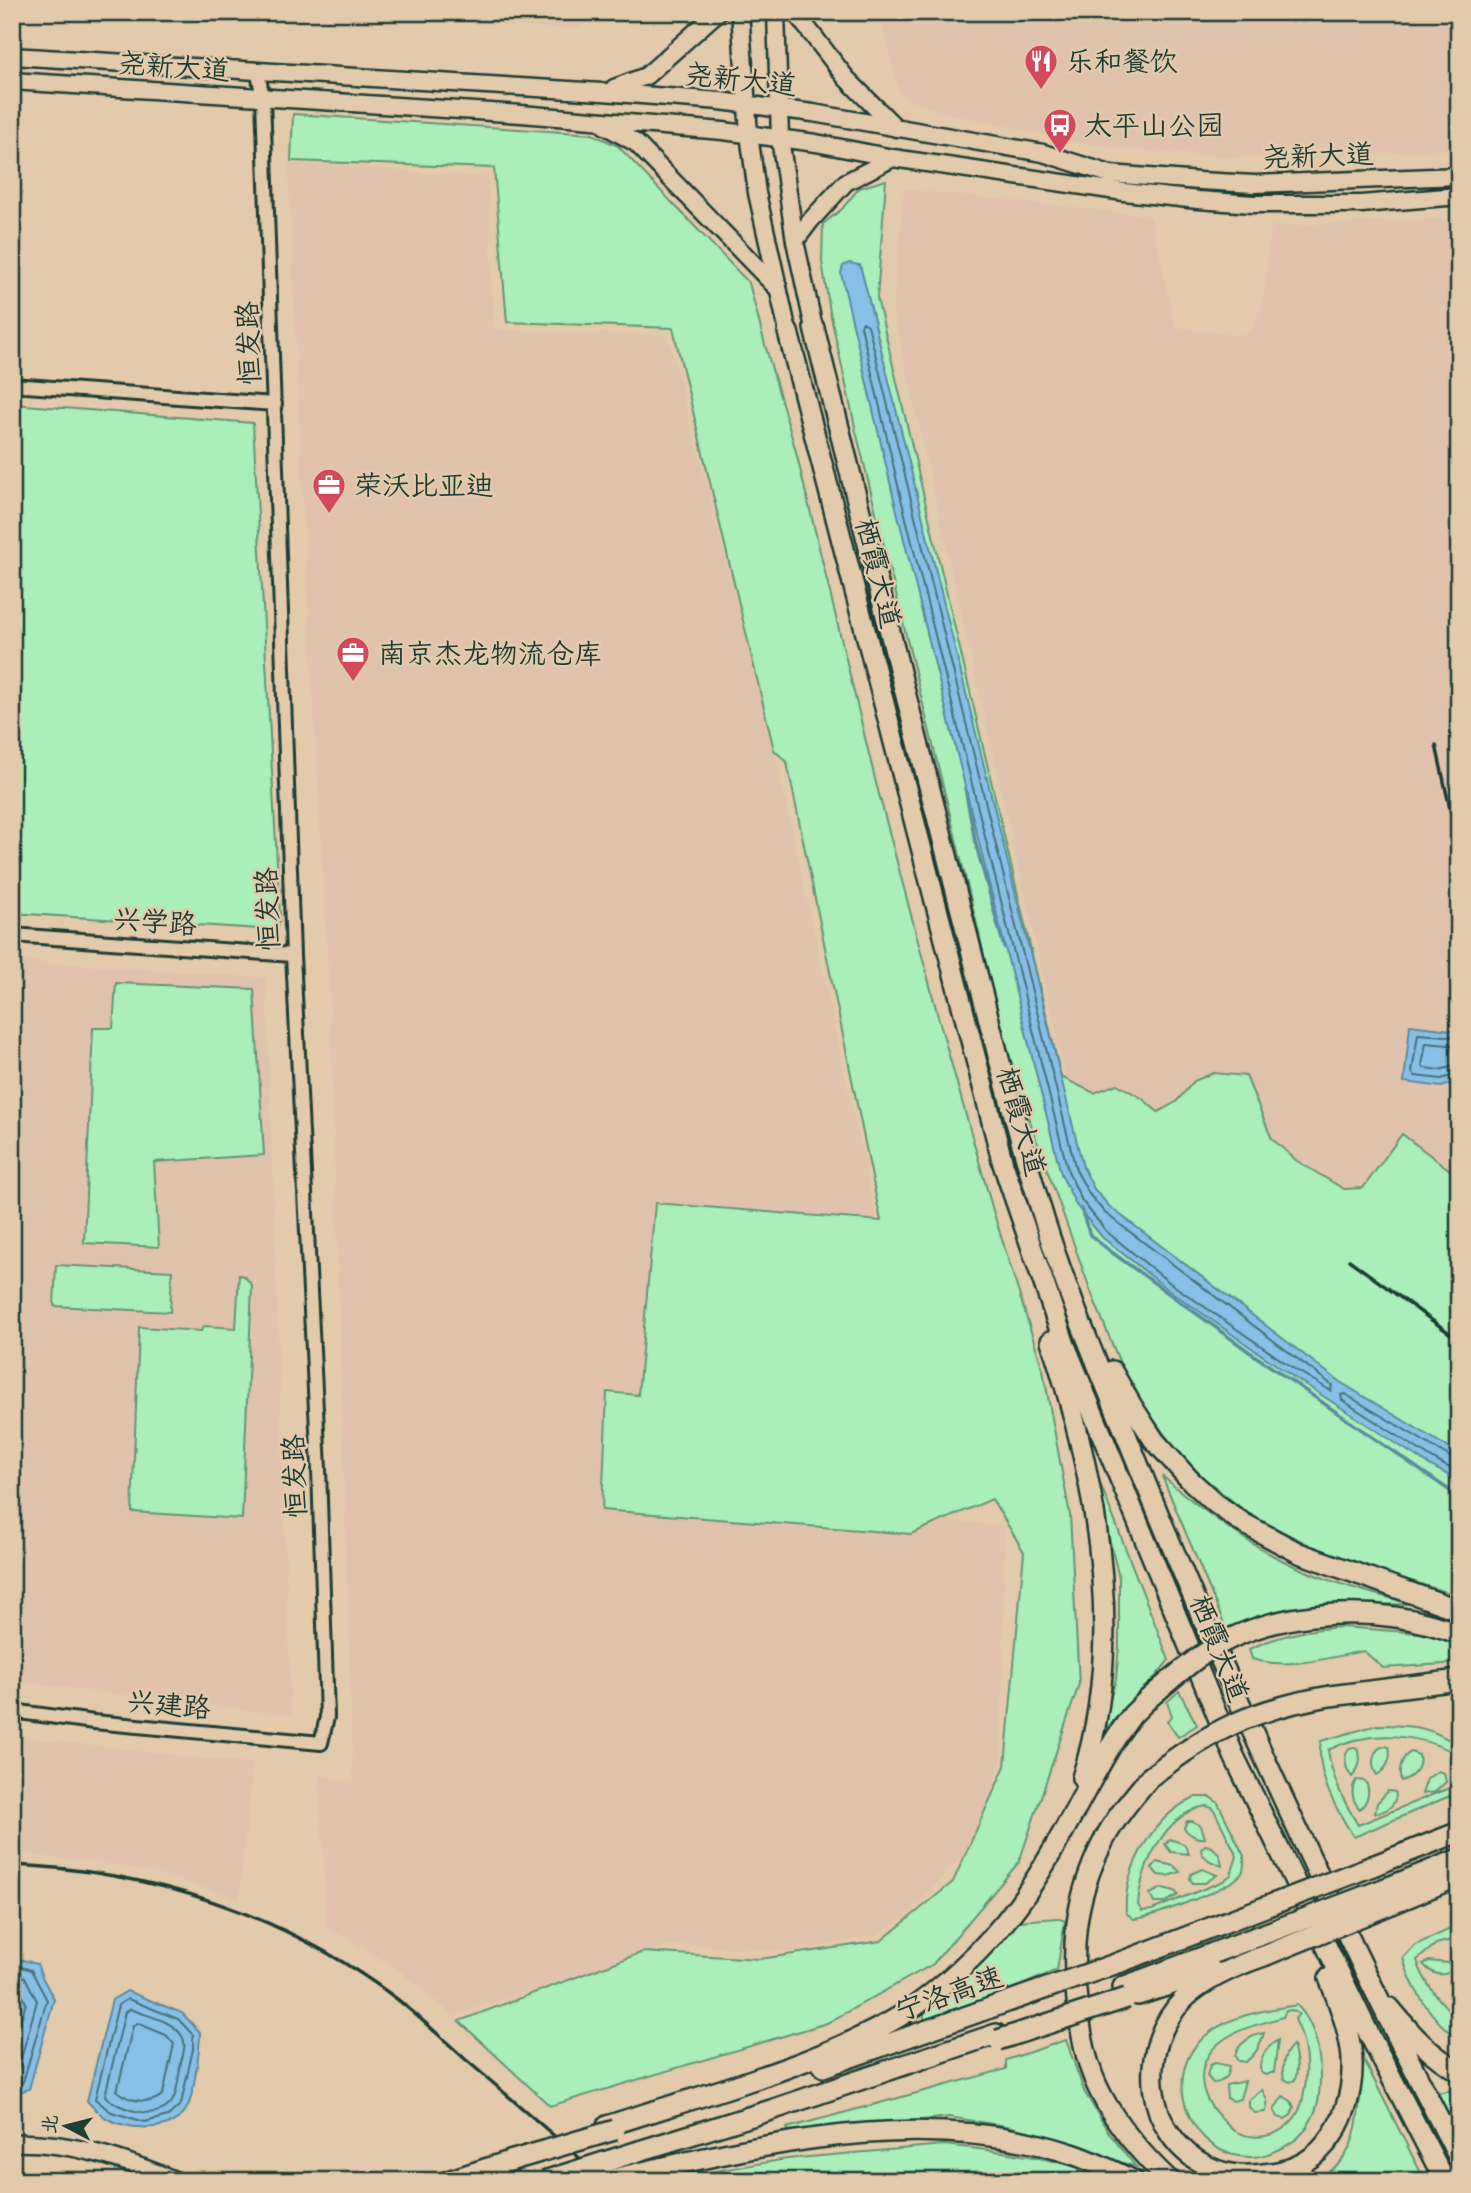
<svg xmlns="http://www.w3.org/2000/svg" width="1471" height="2193" viewBox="0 0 1471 2193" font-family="Caveat,'LXGW WenKai TC',sans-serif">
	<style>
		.built { fill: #e1c3ad }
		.green { fill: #aaeeb9; stroke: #649676; stroke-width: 2; fill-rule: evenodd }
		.water { fill: #87bfe6; stroke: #5d8b9f; stroke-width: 2 }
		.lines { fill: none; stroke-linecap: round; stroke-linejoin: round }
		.shore { stroke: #49717b; stroke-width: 2 }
		.stream { stroke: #5d8b9f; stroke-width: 3.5 }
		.minor-casing { stroke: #1f3d34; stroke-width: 18 }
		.major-casing { stroke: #1f3d34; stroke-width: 21 }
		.highway-casing { stroke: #1f3d34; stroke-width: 24 }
		.minor { stroke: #e3caab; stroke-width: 12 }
		.major { stroke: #e3caab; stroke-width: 16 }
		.highway { stroke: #e3caab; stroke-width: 19 }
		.rail { stroke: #1f3d34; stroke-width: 3.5 }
		.highway-bridge-casing { stroke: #1f3d34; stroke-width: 24; stroke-linecap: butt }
		.highway-bridge { stroke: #e3caab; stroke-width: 19 }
		.labels { text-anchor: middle; stroke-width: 5; stroke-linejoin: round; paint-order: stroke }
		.poi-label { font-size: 28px; fill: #1f3d34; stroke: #e3caab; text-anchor: start }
		.street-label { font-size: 28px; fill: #1f3d34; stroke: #e3caab }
	</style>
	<rect width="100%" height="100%" fill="#e3caab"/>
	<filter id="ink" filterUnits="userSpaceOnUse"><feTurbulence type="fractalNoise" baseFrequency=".0143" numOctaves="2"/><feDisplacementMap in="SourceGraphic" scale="14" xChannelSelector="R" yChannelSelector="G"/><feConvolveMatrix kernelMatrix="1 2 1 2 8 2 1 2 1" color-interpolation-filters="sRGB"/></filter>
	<g filter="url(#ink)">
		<path class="built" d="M315,12H596L575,30Z
			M879,12H1459V149L1280,160L1127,150L1062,139L943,112L901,97Z
			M288,163L488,177L494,330L668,335L779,769L927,1453L922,1519L1005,1526L1001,1762L971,1846L914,1909L876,1936L794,1951L672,1945L453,2016L400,1971L327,1927L319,1775L353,1782L330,1010L302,486Z
			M904,189L1151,216L1175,327L1242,336L1252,330L1263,300L1271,226L1436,219L1459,222V1366L1066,1078L893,311Z
			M12,960L266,978L291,1716L12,1681Z
			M12,1736L253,1764L239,1900L176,1879L124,1866L12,1853Z"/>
		<path class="green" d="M293,114L592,134L618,146L749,283L765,345L795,448L876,783L939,1020L994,1214L1043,1370L1070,1515L1079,1684L1019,1862L933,1964L827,2023L550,2106L459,2021L643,1952L760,1959L881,1941L953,1882L1005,1766L1024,1552L992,1499L911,1534L602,1510L607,1392L638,1395L655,1203L881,1221L787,762L774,750L673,328L507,322L494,168L291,161Z
			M886,180L877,298L1061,1077L1094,1093L1117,1084L1143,1099L1158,1112L1176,1102L1194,1081L1213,1073L1246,1076L1272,1139L1297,1161L1344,1189L1363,1188L1402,1134L1459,1177V1596L1357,1564L1311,1546L1251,1516L1204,1478L1180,1456L1137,1396L1119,1361L1091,1292L1005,1052L979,933L856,431L830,312L822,262L823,224L842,209L859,188Z
			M12,404L253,423L280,918L276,930L12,913Z
			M116,983L254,989L264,1155L154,1162L159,1247L84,1243L93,1028H113Z
			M56,1265L172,1271L170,1312L54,1306Z
			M239,1275L244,1276L252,1285L242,1519L132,1512L139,1327L201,1331L204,1326L236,1328Z
			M1162,1476C1197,1506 1232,1533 1272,1555C1315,1579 1364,1591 1411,1604L1333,1605L1227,1631Z
			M1100,1483L1169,1660L1148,1686L1100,1734L1116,1679L1119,1647V1577L1096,1487Z
			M1343,1627L1431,1634L1459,1644V1663L1383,1668L1364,1651C1327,1658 1288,1670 1252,1659L1249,1649C1279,1635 1309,1629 1343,1627Z
			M1179,1691L1197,1725L1178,1737L1167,1721L1172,1716L1167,1702Z
			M1377,1725C1411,1725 1430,1726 1459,1746V1755C1418,1733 1370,1729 1328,1750C1332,1779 1343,1800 1358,1825L1459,1784V1792L1354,1837C1337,1811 1315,1774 1321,1741Z
			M1385,1746L1389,1747C1392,1758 1387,1769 1377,1775C1370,1765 1372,1748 1385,1746Z
			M1354,1747L1357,1748C1363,1758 1359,1769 1352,1777C1345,1769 1343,1757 1349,1748Z
			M1411,1752L1419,1755C1422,1768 1413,1777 1401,1781C1398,1771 1401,1757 1411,1752Z
			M1438,1771L1444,1773L1446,1782L1435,1792L1422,1794L1427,1779Z
			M1356,1780L1365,1781C1371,1790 1368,1802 1360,1809C1352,1801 1350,1790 1356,1780Z
			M1388,1791L1395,1792L1396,1795C1395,1806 1386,1812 1375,1813L1377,1803Z
			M1195,1797H1210L1218,1803L1244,1856C1244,1862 1245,1867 1242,1873C1234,1887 1153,1917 1134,1919L1126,1913C1123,1867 1154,1816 1195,1797ZM1206,1806L1213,1808L1237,1856L1231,1875L1223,1881L1152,1910L1142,1911L1138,1905C1141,1867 1164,1814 1206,1806Z
			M1187,1821H1192L1201,1826L1205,1838C1197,1839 1189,1835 1184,1828Z
			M1170,1839L1184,1844L1189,1854L1171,1852L1165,1844Z
			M1205,1845C1216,1847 1221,1855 1222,1866L1210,1861L1202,1854L1201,1849Z
			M1157,1862L1174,1866L1180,1872L1168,1876L1158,1875L1152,1868Z
			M1202,1869L1217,1875L1205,1883H1193L1190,1879L1191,1874Z
			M1162,1888L1175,1891L1178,1895L1164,1903H1154L1150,1894Z
			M1057,1918L1065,1921L1057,1970L951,2015L924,2022V2008L968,1975L1019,1921Z
			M1459,1925V1938L1436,1944L1417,1960C1424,1984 1441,2003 1459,2020V2040C1432,2020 1412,1990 1403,1958L1415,1945Z
			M1429,1961L1448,1963L1450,1966L1449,1972C1440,1978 1430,1972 1423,1964Z
			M1297,2005C1319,2028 1322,2065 1319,2096C1316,2116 1304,2138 1284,2147C1273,2152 1261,2158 1249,2157C1193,2157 1161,2082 1199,2042C1223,2016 1264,2010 1297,2005ZM1292,2010L1299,2014L1295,2019C1307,2044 1309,2071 1303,2098C1297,2130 1262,2147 1233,2130C1229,2127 1225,2122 1221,2118C1198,2095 1193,2062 1223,2040C1240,2028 1263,2023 1283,2017L1286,2011Z
			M1264,2033C1260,2045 1256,2055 1245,2062L1238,2061L1235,2056C1238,2043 1252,2035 1264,2033Z
			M1066,2040L1084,2091L1109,2133L1136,2167L1012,2127L949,2117L790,2135L787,2128L1006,2069V2060Z
			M1278,2040L1274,2072L1266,2075L1261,2073C1257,2060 1267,2046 1278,2040Z
			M1293,2045C1296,2057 1299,2068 1295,2080L1290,2082L1284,2079C1281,2068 1284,2052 1293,2045Z
			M1362,2056L1425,2181H1314C1325,2174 1337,2168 1344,2157C1361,2135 1361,2084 1362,2056Z
			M1215,2063L1229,2066C1228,2076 1224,2083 1213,2083L1207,2076L1210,2065Z
			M1245,2081L1240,2099L1233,2101L1227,2098L1226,2085Z
			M1459,2089V2135L1436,2093Z
			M1262,2090C1266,2097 1270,2104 1265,2112L1255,2113L1249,2107V2100Z
			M1283,2096L1291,2101L1294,2107L1291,2115L1285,2119L1278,2117L1274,2110Z
			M944,2145C1001,2152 1060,2156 1112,2181H657L787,2159Z"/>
		<path class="water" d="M849,263L860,265L865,284L1083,1167L1094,1189L1110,1207L1340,1382L1459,1454V1481L1431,1466L1289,1374L1166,1288L1102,1237L1076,1205L1061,1174L893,495L841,273L843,266Z
			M1410,1025L1459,1031V1080L1442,1087L1404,1082Z
			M12,1957L37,1964L42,1977L54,1999L29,2089L16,2093L12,2088Z
			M127,1991L182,2013L200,2032C200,2047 194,2095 187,2108C173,2134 130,2130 108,2119C100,2115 93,2107 87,2101L112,2000Z"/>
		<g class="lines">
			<path class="shore" d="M863,322L868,325L1076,1170L1089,1194L1105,1213L1332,1385L1331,1391L1293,1368L1170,1283L1107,1232L1082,1201L1068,1171L900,494L861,326Z
				M1459,1037L1418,1034L1412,1072L1415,1076L1441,1079L1459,1074
				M1459,1046L1426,1043L1422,1065L1424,1068L1439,1070L1459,1065
				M1459,1459L1452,1458L1345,1394L1341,1395L1342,1400L1435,1460L1459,1473
				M12,1964L31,1970L47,2000L23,2082L18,2085L12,2084
				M12,1973L25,1977L37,2001L17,2073L12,2076
				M12,1984L17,1986L26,2003L12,2048
				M128,1999L178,2019L193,2035V2049L181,2104L168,2116L145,2122L111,2112L95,2099L118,2005Z
				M130,2009C147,2016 172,2020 182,2036C187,2044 183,2054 181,2062C179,2073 178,2090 173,2100C160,2123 119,2110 105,2096L125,2012Z
				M137,2023L166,2035L174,2044L163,2094C152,2106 128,2101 117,2091L133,2026Z"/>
			<path class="stream" d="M965,788L975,841L1004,947
				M1081,1209L1090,1235L1110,1251L1251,1353L1459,1497"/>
			<defs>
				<path id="minor" d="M12,385L275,404
					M12,935L293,955
					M12,1711L94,1722L321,1743L327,1717L319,1469L293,955L263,98L258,73"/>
				<path id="major" d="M740,12L749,134L757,193L788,332
					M776,12L780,138L795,241L814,328
					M795,12L846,78L896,128
					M12,56L602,92L720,101L813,113L1043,153L1110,174L1200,181L1254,184L1459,176
					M12,81L521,114L723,131L816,143L893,158L1124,192L1198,200L1253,204H1361L1459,196
					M614,88L646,76L718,12
					M604,125L636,143L775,286
					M795,241L811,220L846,182L893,158
					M12,2143C70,2141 123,2159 177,2181"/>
				<path id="highway" d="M814,328C864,528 913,727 965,926C990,1024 1014,1122 1044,1219C1072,1309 1111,1396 1146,1484C1240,1714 1345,1937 1459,2158
					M788,332L1003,1164L1065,1345L1234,1756L1369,2034L1445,2181
					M1051,1341C1096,1477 1127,1638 1082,1778
					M1112,1371L1132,1406L1154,1440L1190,1480L1215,1503L1243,1523L1299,1553L1459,1610
					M1330,1696L1459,1680
					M1150,1777C1133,1797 1115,1818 1103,1842C1073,1901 1070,1953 1079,2017C1083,2044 1088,2069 1101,2094C1118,2127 1142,2155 1170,2181
					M1375,1865L1459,1832
					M1386,1888L1459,1859
					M1392,1904L1459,1876
					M1264,1956C1238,1965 1206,1978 1185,1998C1135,2047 1143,2136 1209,2167C1231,2178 1253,2176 1277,2172C1333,2163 1358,2100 1351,2049C1347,2024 1338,2001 1329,1978
					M1118,1963L1244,1915
					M1123,1987L1256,1937
					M1138,1995L1213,1971
					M1390,2008C1410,2032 1430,2056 1459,2071
					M823,2067L990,2008
					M607,2126C699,2096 805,2069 890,2022C935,1997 988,1946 1018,1905C1056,1853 1083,1790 1117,1736L1132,1715L1148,1699
					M639,2151L771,2110L996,2034
					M660,2168C794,2137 941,2110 1075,2155C1095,2162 1115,2172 1134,2181
					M448,2181L513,2160"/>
			</defs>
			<use href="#minor" class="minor-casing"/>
			<use href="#major" class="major-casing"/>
			<use href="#highway" class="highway-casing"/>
			<use href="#minor" class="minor"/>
			<use href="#major" class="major"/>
			<use href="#highway" class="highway"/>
			<path class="rail" d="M1457,737L1458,745
				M1436,745L1459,850
				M1349,1260L1459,1340
				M12,1865C151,1870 286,1915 397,1999C421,2018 443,2039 465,2059C512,2099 559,2140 606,2181"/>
			<defs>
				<path id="highway-bridge" d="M1148,1699C1166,1684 1183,1668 1202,1655C1272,1607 1382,1602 1459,1634
					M1150,1777C1211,1730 1253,1709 1330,1696
					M1244,1915L1375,1865
					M1256,1937L1386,1888
					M1264,1956L1392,1904
					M990,2008L1118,1963
					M998,2040L1127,1998
					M513,2160L615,2130
					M544,2181L639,2151
					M605,2181L660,2168"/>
			</defs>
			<use href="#highway-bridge" class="highway-bridge-casing"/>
			<use href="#highway-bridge" class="highway-bridge"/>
		</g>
	</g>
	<defs>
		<symbol id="restaurant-pin" viewBox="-11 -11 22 30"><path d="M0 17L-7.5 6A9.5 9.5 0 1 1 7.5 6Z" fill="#d1495b" stroke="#e3caab"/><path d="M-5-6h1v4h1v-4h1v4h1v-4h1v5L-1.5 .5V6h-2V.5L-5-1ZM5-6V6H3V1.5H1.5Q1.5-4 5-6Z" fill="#fff"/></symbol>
		<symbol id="bus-pin" viewBox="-11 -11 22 30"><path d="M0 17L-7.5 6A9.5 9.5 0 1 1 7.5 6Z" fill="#d1495b" stroke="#e3caab"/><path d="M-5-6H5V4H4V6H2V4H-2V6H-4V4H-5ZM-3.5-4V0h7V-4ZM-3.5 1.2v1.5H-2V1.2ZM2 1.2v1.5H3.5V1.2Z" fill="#fff"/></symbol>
		<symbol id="office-pin" viewBox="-11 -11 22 30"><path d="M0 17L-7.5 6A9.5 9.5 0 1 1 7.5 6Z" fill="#d1495b" stroke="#e3caab"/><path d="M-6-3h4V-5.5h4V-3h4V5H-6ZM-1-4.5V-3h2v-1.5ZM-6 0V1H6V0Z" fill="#fff"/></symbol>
	</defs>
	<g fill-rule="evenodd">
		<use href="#restaurant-pin" x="1022" y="42" width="38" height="52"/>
		<use href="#bus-pin" x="1041" y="106" width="38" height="52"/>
		<use href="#office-pin" x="310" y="466" width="38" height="52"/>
		<use href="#office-pin" x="334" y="634" width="38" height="52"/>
	</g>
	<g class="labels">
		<g class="poi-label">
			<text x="1066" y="71">乐和餐饮</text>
			<text x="1084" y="135">太平山公园</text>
			<text x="354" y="495">荣沃比亚迪</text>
			<text x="378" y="663">南京杰龙物流仓库</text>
		</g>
		<g class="street-label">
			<text transform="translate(174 66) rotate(4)" y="10">尧新大道</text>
			<text transform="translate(741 79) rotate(6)" y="10">尧新大道</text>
			<text transform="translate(1318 155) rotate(-2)" y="10">尧新大道</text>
			<text transform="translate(248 343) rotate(-92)" y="10">恒发路</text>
			<text transform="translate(879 573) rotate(76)" y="10">栖霞大道</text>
			<text transform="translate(267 909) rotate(-92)" y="10">恒发路</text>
			<text transform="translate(155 921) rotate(4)" y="10">兴学路</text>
			<text transform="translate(1022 1121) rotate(74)" y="10">栖霞大道</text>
			<text transform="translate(294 1476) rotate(-92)" y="10">恒发路</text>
			<text transform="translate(1220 1648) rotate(68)" y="10">栖霞大道</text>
			<text transform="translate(169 1704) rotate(5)" y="10">兴建路</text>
			<text transform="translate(949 1993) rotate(-19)" y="10">宁洛高速</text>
		</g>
	</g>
	<rect width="1471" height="2193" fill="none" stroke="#e3caab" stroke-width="42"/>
	<rect x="21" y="21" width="1429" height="2151" fill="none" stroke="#1f3d34" stroke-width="2.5" filter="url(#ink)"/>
	<g transform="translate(66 2126) rotate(277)" stroke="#e3caab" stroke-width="5" paint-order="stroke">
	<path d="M0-5L12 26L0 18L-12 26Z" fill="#1f3d34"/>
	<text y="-10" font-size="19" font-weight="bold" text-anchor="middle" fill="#1f3d34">北</text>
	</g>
</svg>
